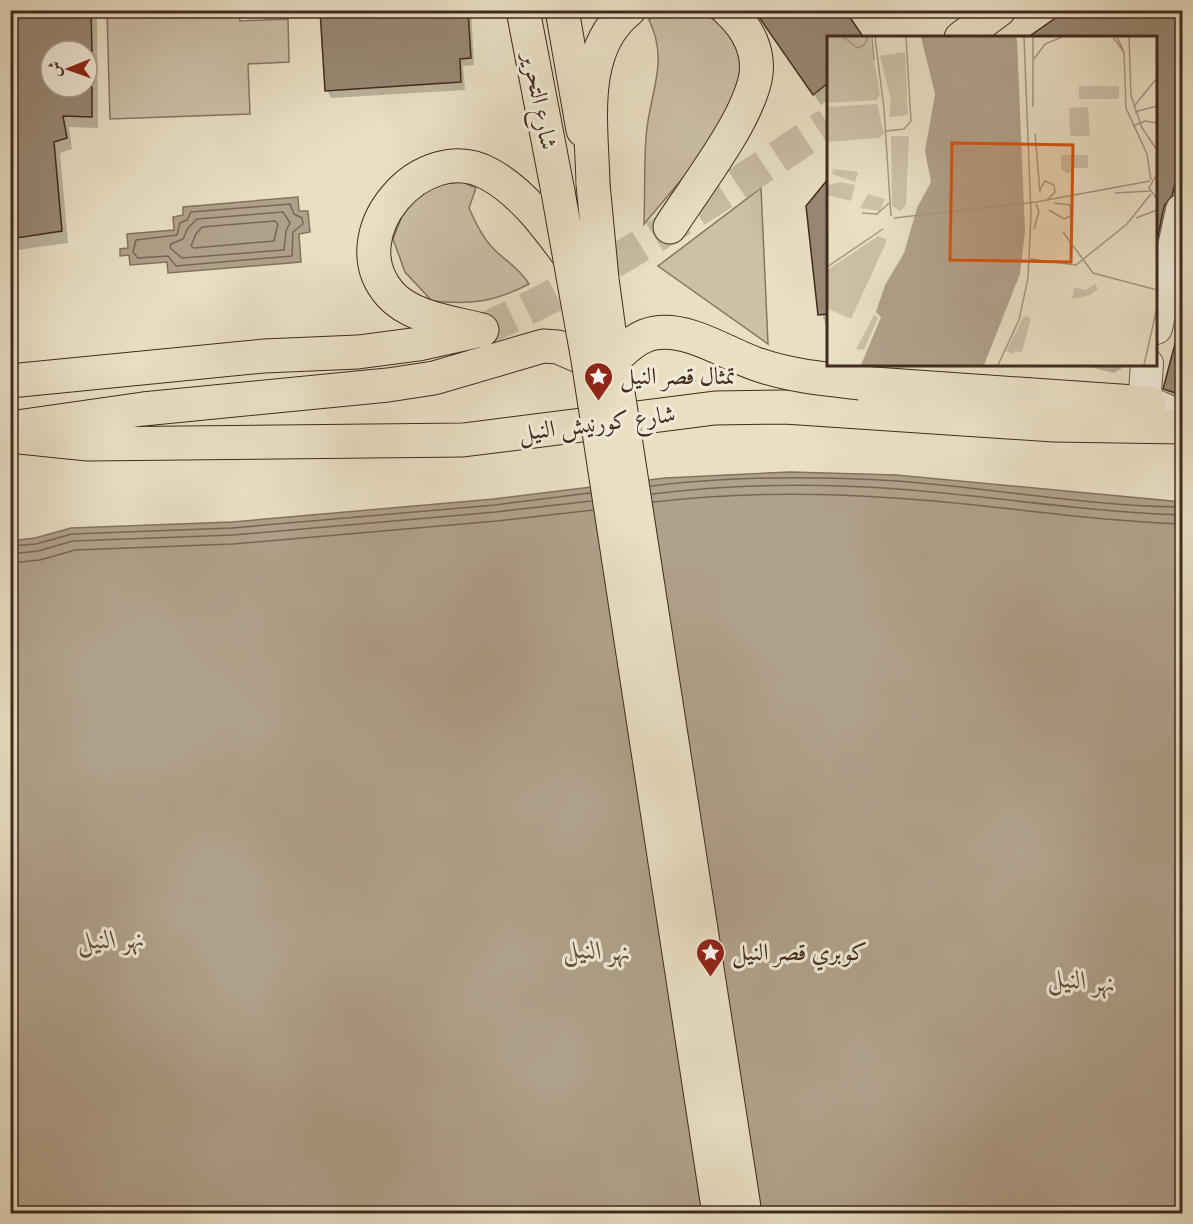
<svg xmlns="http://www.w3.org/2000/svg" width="1193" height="1224" viewBox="0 0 1193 1224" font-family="'Sorts Mill Goudy',Amiri,serif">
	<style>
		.green { fill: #ccc0a7; stroke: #867563; stroke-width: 1.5 }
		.water { fill: #b0a18b; stroke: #847160; stroke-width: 1.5 }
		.shadow { fill: #0003; fill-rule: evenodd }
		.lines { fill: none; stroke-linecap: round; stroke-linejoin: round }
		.shore { stroke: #786655; stroke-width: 1.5 }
		.ferry { stroke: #624e3f; stroke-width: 1.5; stroke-dasharray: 8 6; stroke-linecap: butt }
		.building { fill: #988874; stroke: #412a1f; stroke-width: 1.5 }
		.trunk-tunnel { stroke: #c7bba2; stroke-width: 33; stroke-dasharray: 33 16; stroke-linecap: butt }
		.tertiary-casing { stroke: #6b5748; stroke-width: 34 }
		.primary-casing { stroke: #412a1f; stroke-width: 35 }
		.trunk-casing { stroke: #412a1f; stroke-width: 35 }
		.tertiary { stroke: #f1ead8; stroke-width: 32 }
		.primary { stroke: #e9dfc3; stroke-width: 33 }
		.trunk { stroke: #e9dfc3; stroke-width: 33 }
		.primary-bridge-casing { stroke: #412a1f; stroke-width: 35; stroke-linecap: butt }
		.primary-bridge { stroke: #e9dfc3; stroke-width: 33 }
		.labels { text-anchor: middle; stroke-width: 6; stroke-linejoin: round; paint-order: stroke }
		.street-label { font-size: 24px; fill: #412a1f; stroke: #f1ead8 }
		.poi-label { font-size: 24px; fill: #412a1f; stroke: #f1ead8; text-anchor: start }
		.water-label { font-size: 26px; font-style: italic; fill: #624e3f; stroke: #f1ead8 }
		.inset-river { fill: none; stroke: #b0a18b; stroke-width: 3 }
		.inset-road { fill: none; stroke: #a69781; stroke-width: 1.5 }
		.view { fill: #d7540e; fill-opacity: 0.15; stroke: #d7540e; stroke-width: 3 }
		.inset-edge { fill: none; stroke: #412a1f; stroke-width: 3 }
	</style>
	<rect width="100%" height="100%" fill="#e9dfc3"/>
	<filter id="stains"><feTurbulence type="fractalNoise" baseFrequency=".00333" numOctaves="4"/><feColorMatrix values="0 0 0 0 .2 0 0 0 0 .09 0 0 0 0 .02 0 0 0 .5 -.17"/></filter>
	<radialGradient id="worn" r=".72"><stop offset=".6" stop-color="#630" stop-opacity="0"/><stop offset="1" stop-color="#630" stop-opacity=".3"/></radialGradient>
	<path class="green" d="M107,11H239L240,21L288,19L289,62L248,64L250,114L110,119Z
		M660,11H693L722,23L741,50L740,89L699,159L644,224C645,195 644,166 646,137C649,93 670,63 649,20Z
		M462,182L476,188L469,208C475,222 481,235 491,246C505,262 516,264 529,284C494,302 471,305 432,301L405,272L393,239L406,206L433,184Z
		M761,188L768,344L658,266Z"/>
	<path class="water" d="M298,197L299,211H308L310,232L299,234L301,262L168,273L167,262L130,265L129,255L120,256V249L128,248L127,234L174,230L173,217L183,215V207Z
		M790,472L896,475L1182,502V1213H11L10,541L35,538L71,528L232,522L494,499L665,478Z"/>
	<path class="shadow" d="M10,10H97L98,128L69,127L72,149L60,153L68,243L10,251ZM51,51H87V87H51Z
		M260,10H471L474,65L463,66L465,90L331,98L327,90L322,11L263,14Z
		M755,10L828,38V99L821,105Z
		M1069,10H1182V203L1156,303V38Z
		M828,181V331L818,303L807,207Z
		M1182,322V409L1174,405L1165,389Z
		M1077,364H1129L1114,373Z"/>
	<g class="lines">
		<path class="shore" d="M290,204L294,214L302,218L303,224L293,232L292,256L176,266L168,256L138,258L133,252L136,240L177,235L180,223L187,220L191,212Z
			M283,212L290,223L286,231L284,250L182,258L170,248L171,244L183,239L188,228L197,219Z
			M275,221L278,224L274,241L194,248L191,246L196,234L202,227Z
			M651,486C732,476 815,476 897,481C992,488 1087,506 1182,507
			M652,494C733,484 816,483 897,489C992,496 1087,512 1182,515
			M653,502C733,493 815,492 895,498C991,504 1087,521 1182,524
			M10,546L36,544L72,534L232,528L495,505L590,493
			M10,554L38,551L73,541L233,535L496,512L591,501
			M10,563L40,560L75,550L233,544L497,521L593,510"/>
		<path class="ferry" d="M10,1207L69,1214"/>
	</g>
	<path class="building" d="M10,10H91L92,51H51V87H92V117L63,116L67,138L54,142L62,231L10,239Z
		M320,10H468L471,58L460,59L461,82L325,91Z
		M754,10H845L864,38H828V83L813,95Z
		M1067,10H1182V154L1172,196L1164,206L1158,236H1155V38H1027Z
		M828,179V314L818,315L806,206Z
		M1176,340H1182V395L1163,389Z"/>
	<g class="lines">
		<path class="trunk-tunnel" d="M482,330C605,276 716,197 828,124"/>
		<defs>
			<path id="tertiary" d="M1156,328L1182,210
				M1147,364L1145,391L1149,403L1172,413"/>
			<path id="primary" d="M523,10L558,192
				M562,10L583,130
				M860,383L1149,403"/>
			<path id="trunk" d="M961,38L999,10
				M593,184C592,127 578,50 629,10
				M670,227C696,186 744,126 755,80C761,53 748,28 728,10
				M478,329C449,322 410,317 390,294C338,235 422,137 489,174C522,192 547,226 569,256
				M10,381L264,356L358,352L419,344L482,330
				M24,426L143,409L388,385L434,378L543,346L558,347L588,360
				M10,436L88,444L463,440L715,408L785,407L1054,425L1182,427"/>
		</defs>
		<use href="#tertiary" class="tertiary-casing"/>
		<use href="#primary" class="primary-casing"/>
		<use href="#trunk" class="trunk-casing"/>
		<use href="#tertiary" class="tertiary"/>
		<use href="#primary" class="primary"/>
		<use href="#trunk" class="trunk"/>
		<defs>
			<path id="primary-bridge" d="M593,184L602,279L613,360L745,1214
				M558,192L588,360L719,1214
				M613,360C625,349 637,336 655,333C690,328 725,353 756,364C790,376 824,379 860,383"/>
		</defs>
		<use href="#primary-bridge" class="primary-bridge-casing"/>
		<use href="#primary-bridge" class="primary-bridge"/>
	</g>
	<defs>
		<symbol id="sight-pin" viewBox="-11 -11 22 30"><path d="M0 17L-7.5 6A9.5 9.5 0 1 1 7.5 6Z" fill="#8f2418" stroke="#f1ead8"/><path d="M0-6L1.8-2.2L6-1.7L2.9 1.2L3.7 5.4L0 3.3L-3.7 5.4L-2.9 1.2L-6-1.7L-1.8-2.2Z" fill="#fff"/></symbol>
	</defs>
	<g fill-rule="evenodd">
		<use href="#sight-pin" x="582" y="360" width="33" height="45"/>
		<use href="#sight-pin" x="694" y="936" width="33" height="45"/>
	</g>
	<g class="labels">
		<g class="street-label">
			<text transform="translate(540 101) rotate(79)" y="8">شارع التحرير</text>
			<text transform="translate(597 423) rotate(-7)" y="8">شارع كورنيش النيل</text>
		</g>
		<g class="poi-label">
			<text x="620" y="384">تمثال قصر النيل</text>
			<text x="732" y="960">كوبري قصر النيل</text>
		</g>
		<g class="water-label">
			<text transform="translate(111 939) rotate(-1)" y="9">نهر النيل</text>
			<text transform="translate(597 950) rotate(3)" y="9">نهر النيل</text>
			<text transform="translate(1082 980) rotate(6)" y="9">نهر النيل</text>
		</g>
	</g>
	<g transform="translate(827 36)">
		<rect width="330" height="330" fill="#e9dfc3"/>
		<path d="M0,1H43L53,59L50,64L0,67ZM78,16L81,79L62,81L64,64L53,20ZM252,50H292V63H252ZM50,68L57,98L52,102L0,106V71ZM261,71L263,100H243L242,72ZM64,100H82L79,169L73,175L65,170ZM234,119H261V132H244L243,137H239L234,133ZM6,133L31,136L28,146L5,138ZM13,146L28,149L24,165L0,159L1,149ZM41,158L58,163L53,175L33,172ZM51,200L59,203L58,209L24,283L0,272V234ZM268,248L271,253L263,259L245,263L247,251L259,254ZM47,279L51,282L37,314L29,313ZM197,280L204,282L195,316L188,315L186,318L179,315Z" fill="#ccc0a7"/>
		<path d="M94,1H188L190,4L198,196L193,238L157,329H34L54,281L49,276L58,249L77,217L90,172L104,146L98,115L108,58Z" fill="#b0a18b"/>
		<path class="inset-river" d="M118,175L138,1M45,329L82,266L116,179"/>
		<path class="inset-road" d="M16,1L31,12L37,9L41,1M48,1L57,73M286,1L297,16M290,1L297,16L299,72L320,118L324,144M302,1L304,60L315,92L330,114M45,2L47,24M207,23L218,8L235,1M308,69L330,42M206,71V1M57,73L64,180M308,76L330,70M306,90L318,85L330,87M59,95L77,93L84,85L79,1M208,98L213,156M330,138L322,152L330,163M213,154L218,145L227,149L228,156L220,164M288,157L323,155M222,174L237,183L244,180L243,169L227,167M35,177L50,178L62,167M67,182L209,166L323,145M309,182L330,174M207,193L212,175L209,168M236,196L266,237L330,254M203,223L249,229L300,188L324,158M0,231L56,193M171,329L192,284L201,242L204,178L197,1M317,329L330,271"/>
		<path class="view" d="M125,107L246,109L244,226L123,224Z"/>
		<rect width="330" height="330" class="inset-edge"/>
	</g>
	<rect width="1193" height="1224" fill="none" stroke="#e9dfc3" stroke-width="36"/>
	<rect x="12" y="12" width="1169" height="1200" fill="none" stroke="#412a1f" stroke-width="3"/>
	<rect x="18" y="18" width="1157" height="1188" fill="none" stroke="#412a1f" stroke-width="1.5"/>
	<g transform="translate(69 69) rotate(269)"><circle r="28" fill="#f1ead8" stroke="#ab9d8e" stroke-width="1.5"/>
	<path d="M0-4.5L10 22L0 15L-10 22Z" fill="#8f2418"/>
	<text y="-9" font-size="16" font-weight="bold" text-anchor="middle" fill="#412a1f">ش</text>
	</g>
	<rect width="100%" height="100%" filter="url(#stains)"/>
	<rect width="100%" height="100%" fill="url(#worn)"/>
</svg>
